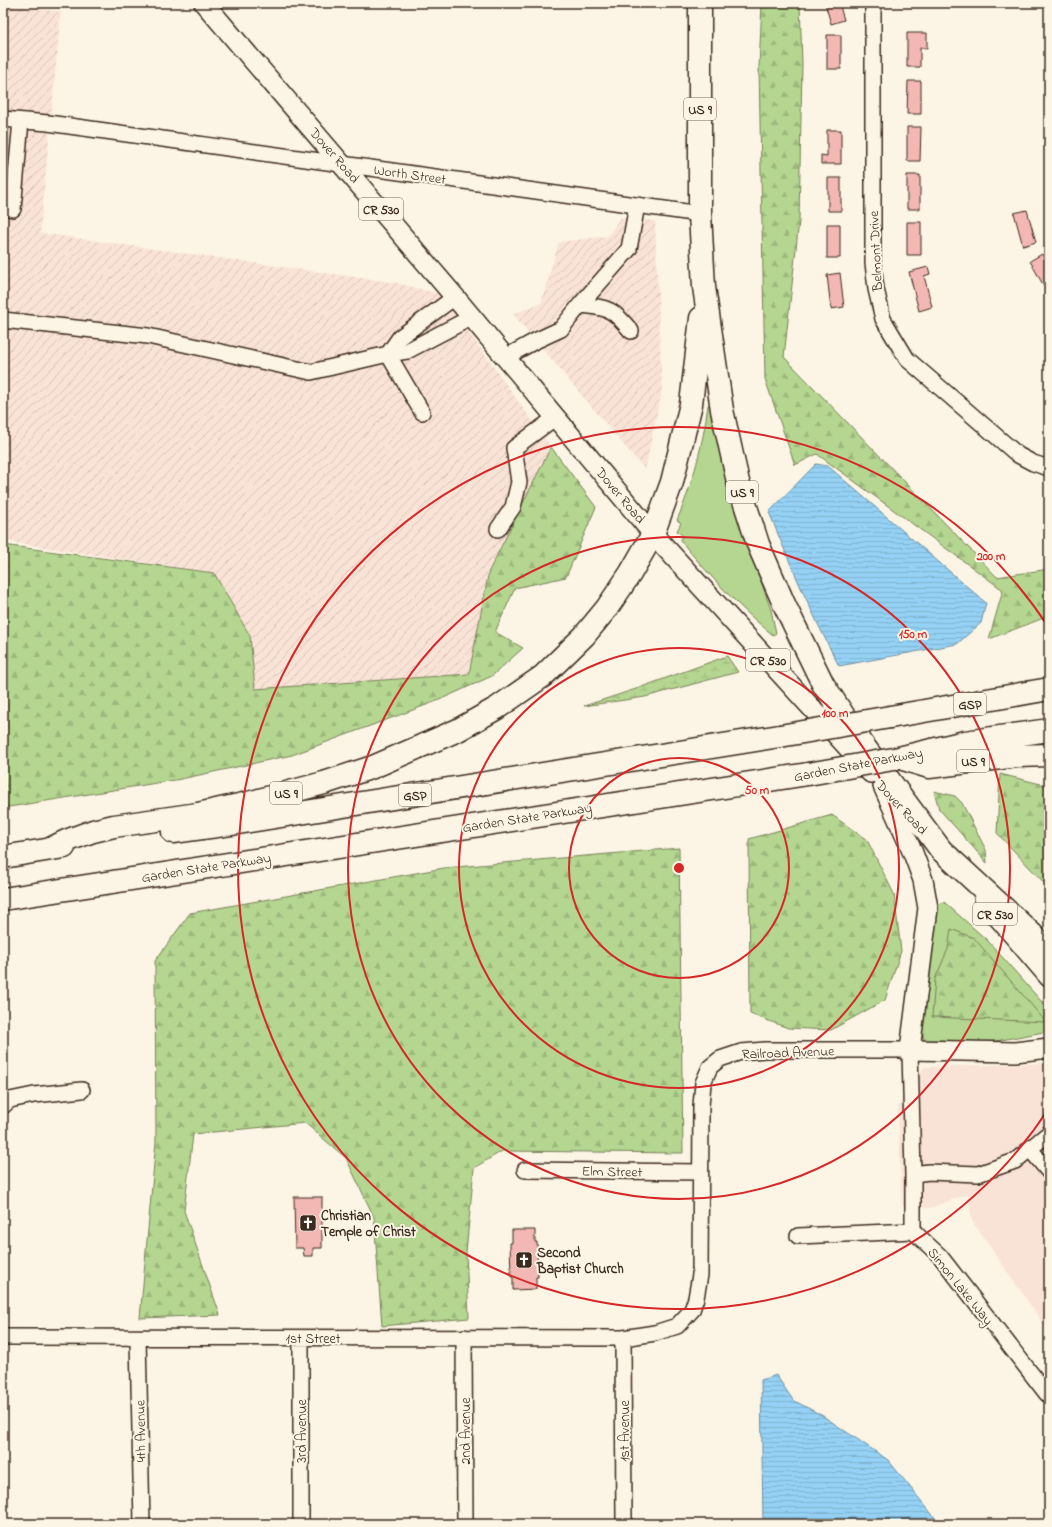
<svg xmlns="http://www.w3.org/2000/svg" width="1052" height="1527" viewBox="0 0 1052 1527" font-family="'Indie Flower',sans-serif">
	<style>
		.built { fill: #f9e3d6 }
		.industrial { fill: url(#industrial-furrows) }
		.grass { fill: #b4d690; stroke: #788057 }
		.forest { fill: url(#forest-firs); stroke: #788057 }
		.wetland { fill: url(#wetland-marsh); stroke: #788057 }
		.water { fill: url(#water-rules); stroke: #708e9f }
		.building { fill: #f3b8b3; stroke: #3b2a1e }
		.lines { fill: none; stroke-linecap: round; stroke-linejoin: round }
		.minor-casing { stroke: #3b2a1e; stroke-width: 18 }
		.major-casing { stroke: #3b2a1e; stroke-width: 22 }
		.highway-casing { stroke: #3b2a1e; stroke-width: 25 }
		.minor { stroke: #fcf5e5; stroke-width: 15 }
		.major { stroke: #fcf5e5; stroke-width: 19 }
		.highway { stroke: #fcf5e5; stroke-width: 22 }
		.highway-bridge-casing { stroke: #3b2a1e; stroke-width: 25; stroke-linecap: butt }
		.highway-bridge { stroke: #fcf5e5; stroke-width: 22 }
		.ring { fill: none; stroke: #d62828; stroke-width: 2 }
		.labels { text-anchor: middle; stroke-width: 4; stroke-linejoin: round; paint-order: stroke }
		.shield { fill: #fcf5e5; stroke: #75675a; stroke-width: 1 }
		.shield-label { font-size: 13px; font-weight: bold; fill: #3b2a1e }
		.street-label { font-size: 14px; fill: #3b2a1e; stroke: #fcf5e5 }
		.poi-label { font-size: 14px; font-weight: bold; fill: #3b2a1e; stroke: #fcf5e5; text-anchor: start }
		.centre { fill: #d62828; stroke: #fcf5e5; stroke-width: 2 }
		.ring-label { font-size: 12px; text-anchor: middle; font-weight: bold; fill: #d62828; stroke: #fcf5e5; stroke-width: 4; stroke-linejoin: round; paint-order: stroke }
	</style>
	<defs>
		<pattern id="industrial-furrows" width="10" height="10" patternUnits="userSpaceOnUse"><rect width="10" height="10" fill="#f9e3d6"/><path d="M-1 1l2-2M0 10L10 0M9 11l2-2" fill="none" stroke="#d6c3b7"/></pattern>
		<pattern id="forest-firs" width="22" height="20" patternUnits="userSpaceOnUse"><rect width="22" height="20" fill="#b4d690"/><path d="M5 1l3.5 6h-7zM16 11l3.5 6h-7z" fill="#9cb87c"/></pattern>
		<pattern id="wetland-marsh" width="20" height="14" patternUnits="userSpaceOnUse"><rect width="20" height="14" fill="#b4d690"/><path d="M1 5h8M5 5V1M11 12h8M15 12V8" fill="none" stroke="#9cb87c"/></pattern>
		<pattern id="water-rules" width="6" height="5" patternUnits="userSpaceOnUse"><rect width="6" height="5" fill="#94d1f5"/><path d="M0 2.5h6" fill="none" stroke="#80b4d2"/></pattern>
	</defs>
	<rect width="100%" height="100%" fill="#fcf5e5"/>
	<filter id="ink" filterUnits="userSpaceOnUse"><feTurbulence type="fractalNoise" baseFrequency=".025" numOctaves="2"/><feDisplacementMap in="SourceGraphic" scale="8" xChannelSelector="R" yChannelSelector="G"/><feConvolveMatrix kernelMatrix="1 2 1 2 8 2 1 2 1" color-interpolation-filters="sRGB"/></filter>
	<g filter="url(#ink)">
		<path class="built" d="M1049,1063V1332L972,1221L968,1194L930,1208L902,1206L898,1107L924,1067Z"/>
		<path class="industrial" d="M3,4L61,12L40,233L397,283L442,295L551,447L489,571L469,674L255,689L250,636L214,573L3,541Z
			M620,218L655,221L662,390L645,470L513,314L541,303L559,242L608,236Z"/>
		<path class="grass" d="M708,405H713L745,536L771,610L776,633L773,635C739,608 708,574 680,540L683,536L677,531L681,523L677,520C693,484 703,444 708,405Z
			M944,902L988,941L1049,1010V1031L996,1041L974,1043H925L922,1031L936,905Z"/>
		<path class="forest" d="M762,3H800L802,63L799,221L784,357L997,577L1049,569V616L989,639L1003,590L817,454L795,465L765,379L759,67Z
			M551,447L596,507L566,577L515,588L495,632L523,648L492,676L437,701L292,755L181,779L3,808V545L214,573L250,636L255,689L469,674L489,571Z
			M1000,774L1049,786V888L997,833Z
			M934,791L955,796L962,803L986,850L987,863L939,809Z
			M832,815L867,840L894,894L901,951L885,1000L831,1030L788,1028L750,1014L749,839Z
			M679,848L683,1153L502,1151L474,1168L466,1252L469,1318L382,1326L374,1217L346,1158L305,1123L193,1134L184,1211L220,1315L140,1318L156,1141L155,961L190,913L444,868Z
			M951,929L974,938L1046,1022L932,1017L935,979L948,949Z"/>
		<path class="wetland" d="M727,656L738,672L645,697L584,706L636,689Z"/>
		<path class="water" d="M816,464L828,466L986,603L981,623L957,644L839,666C813,616 790,565 769,512Z
			M776,1375L793,1400L823,1416L888,1460L940,1524H763L761,1380Z"/>
		<path class="building" d="M825,3H839L844,20L831,24Z
			M907,33H927V48H920V67H907Z
			M827,35H841V69H827Z
			M908,81H921V114H907Z
			M907,127H921L920,161H907Z
			M827,130H841V164H821V155L827,156Z
			M907,175H920V209H907Z
			M828,178H841V211H828Z
			M1027,210L1036,242L1023,246L1014,213Z
			M907,222H921V255H907Z
			M827,224H840V258H827Z
			M1042,254L1049,268V289L1046,290L1030,261Z
			M928,267L930,274L924,276L932,307L919,311L909,272Z
			M840,273L844,307L831,309L827,275Z
			M294,1197H322V1248H313V1256H304L303,1248H295Z
			M512,1230H535V1242H537L538,1277H536V1289L513,1290V1277H511L510,1243H512Z"/>
		<g class="lines">
			<defs>
				<path id="minor" d="M873,3V263L876,289L883,319L907,359L1018,455L1033,463L1049,468
					M3,119L48,123L700,214
					M3,207L13,209L21,121
					M455,297L400,337L388,354L407,351L472,317
					M580,305C609,308 612,308 631,331
					M3,320L148,336L311,372L388,354L422,412
					M506,357L535,341L561,329L580,305L629,249L637,205
					M498,529L513,507L519,482L514,448L556,417
					M3,1106L10,1100L34,1095L82,1090
					M1030,1149L1049,1172
					M525,1170L700,1172
					M913,1174L929,1172L978,1174L1015,1161L1049,1133
					M798,1236L913,1231L940,1256L1047,1394H1049
					M3,1337L623,1338L655,1333L677,1326L692,1310L696,1298L700,1275L701,1106L703,1083L710,1067L720,1059L741,1052L765,1050H910L913,1174V1231
					M464,1337L465,1524
					M138,1338L142,1524
					M301,1338V1524
					M623,1338L624,1524"/>
				<path id="major" d="M204,3L455,297L653,534L871,773
					M883,786L913,853L923,880L928,908L910,1050L1015,1052L1049,1048
					M984,901L1049,977"/>
				<path id="highway" d="M700,3V214L704,287L722,410L738,482L758,544L784,604L823,684L863,745L941,850L1034,936L1049,951
					M890,717L1049,689
					M899,758L965,742L1049,730
					M900,758L929,767L1017,756L1049,755
					M173,832L231,824L780,736
					M50,849L66,841L93,831L114,826L198,814L248,803L324,783L373,767L458,730L497,708L543,676L584,636L607,608L630,574L653,534L672,482L691,404L701,318
					M3,857L64,847
					M3,899L808,774"/>
			</defs>
			<use href="#minor" class="minor-casing"/>
			<use href="#major" class="major-casing"/>
			<use href="#highway" class="highway-casing"/>
			<use href="#minor" class="minor"/>
			<use href="#major" class="major"/>
			<use href="#highway" class="highway"/>
			<defs>
				<path id="highway-bridge" d="M780,736L890,717
					M808,774L899,758"/>
			</defs>
			<use href="#highway-bridge" class="highway-bridge-casing"/>
			<use href="#highway-bridge" class="highway-bridge"/>
		</g>
	</g>
	<g class="ring">
		<circle cx="679" cy="868" r="110"/>
		<circle cx="679" cy="868" r="220"/>
		<circle cx="679" cy="868" r="331"/>
		<path d="M1049 1108A441 441 0 1 1 1049 628"/>
	</g>
	<defs>
		<symbol id="church-square" viewBox="-11 -11 22 22"><rect x="-9" y="-9" width="18" height="18" rx="4" fill="#3b2a1e" stroke="#fcf5e5"/><path d="M-1.2-6h2.4v3.5h3.3v2.4h-3.3V6h-2.4V-.1h-3.3v-2.4h3.3Z" fill="#fff"/></symbol>
	</defs>
	<g fill-rule="evenodd">
		<use href="#church-square" x="298" y="1213" width="20" height="20"/>
		<use href="#church-square" x="514" y="1250" width="20" height="20"/>
	</g>
	<g class="labels">
		<g class="shield">
			<rect x="684" y="98" width="32" height="22" rx="3"/>
			<rect x="359" y="198" width="44" height="22" rx="3"/>
			<rect x="726" y="481" width="32" height="22" rx="3"/>
			<rect x="746" y="649" width="44" height="22" rx="3"/>
			<rect x="954" y="693" width="32" height="22" rx="3"/>
			<rect x="957" y="750" width="32" height="22" rx="3"/>
			<rect x="270" y="782" width="32" height="22" rx="3"/>
			<rect x="399" y="784" width="32" height="22" rx="3"/>
			<rect x="973" y="903" width="44" height="22" rx="3"/>
		</g>
		<g class="shield-label">
			<text x="700" y="114">US 9</text>
			<text x="381" y="214">CR 530</text>
			<text x="742" y="497">US 9</text>
			<text x="768" y="665">CR 530</text>
			<text x="970" y="709">GSP</text>
			<text x="973" y="766">US 9</text>
			<text x="286" y="798">US 9</text>
			<text x="415" y="800">GSP</text>
			<text x="995" y="919">CR 530</text>
		</g>
		<g class="street-label">
			<text transform="translate(335 155) rotate(49)" y="5">Dover Road</text>
			<text transform="translate(410 174) rotate(8)" y="5">Worth Street</text>
			<text transform="translate(875 251) rotate(-93)" y="5">Belmont Drive</text>
			<text transform="translate(621 495) rotate(50)" y="5">Dover Road</text>
			<text transform="translate(858 764) rotate(-11)" y="5">Garden State Parkway</text>
			<text transform="translate(902 807) rotate(47)" y="5">Dover Road</text>
			<text transform="translate(527 817) rotate(-9)" y="5">Garden State Parkway</text>
			<text transform="translate(206 867) rotate(-9)" y="5">Garden State Parkway</text>
			<text transform="translate(788 1052) rotate(-2)" y="5">Railroad Avenue</text>
			<text transform="translate(612 1171) rotate(1)" y="5">Elm Street</text>
			<text transform="translate(961 1286) rotate(51)" y="5">Simon Lake Way</text>
			<text x="313" y="1343">1st Street</text>
			<text transform="translate(140 1431) rotate(-91)" y="5">4th Avenue</text>
			<text transform="translate(301 1431) rotate(-90)" y="5">3rd Avenue</text>
			<text transform="translate(465 1431) rotate(-90)" y="5">2nd Avenue</text>
			<text transform="translate(624 1431) rotate(-90)" y="5">1st Avenue</text>
		</g>
		<g class="poi-label">
			<text x="321" y="1220">Christian<tspan x="321" dy="16">Temple of Christ</tspan></text>
			<text x="537" y="1257">Second<tspan x="537" dy="16">Baptist Church</tspan></text>
		</g>
	</g>
	<circle cx="679" cy="868" r="6" class="centre"/>
	<g class="ring-label">
		<text x="991" y="560">200 m</text>
		<text x="913" y="638">150 m</text>
		<text x="835" y="717">100 m</text>
		<text x="757" y="794">50 m</text>
	</g>
	<rect width="1052" height="1527" fill="none" stroke="#fcf5e5" stroke-width="16"/>
	<rect x="8" y="8" width="1036" height="1511" fill="none" stroke="#3b2a1e" stroke-width="1.5" filter="url(#ink)"/>
</svg>
